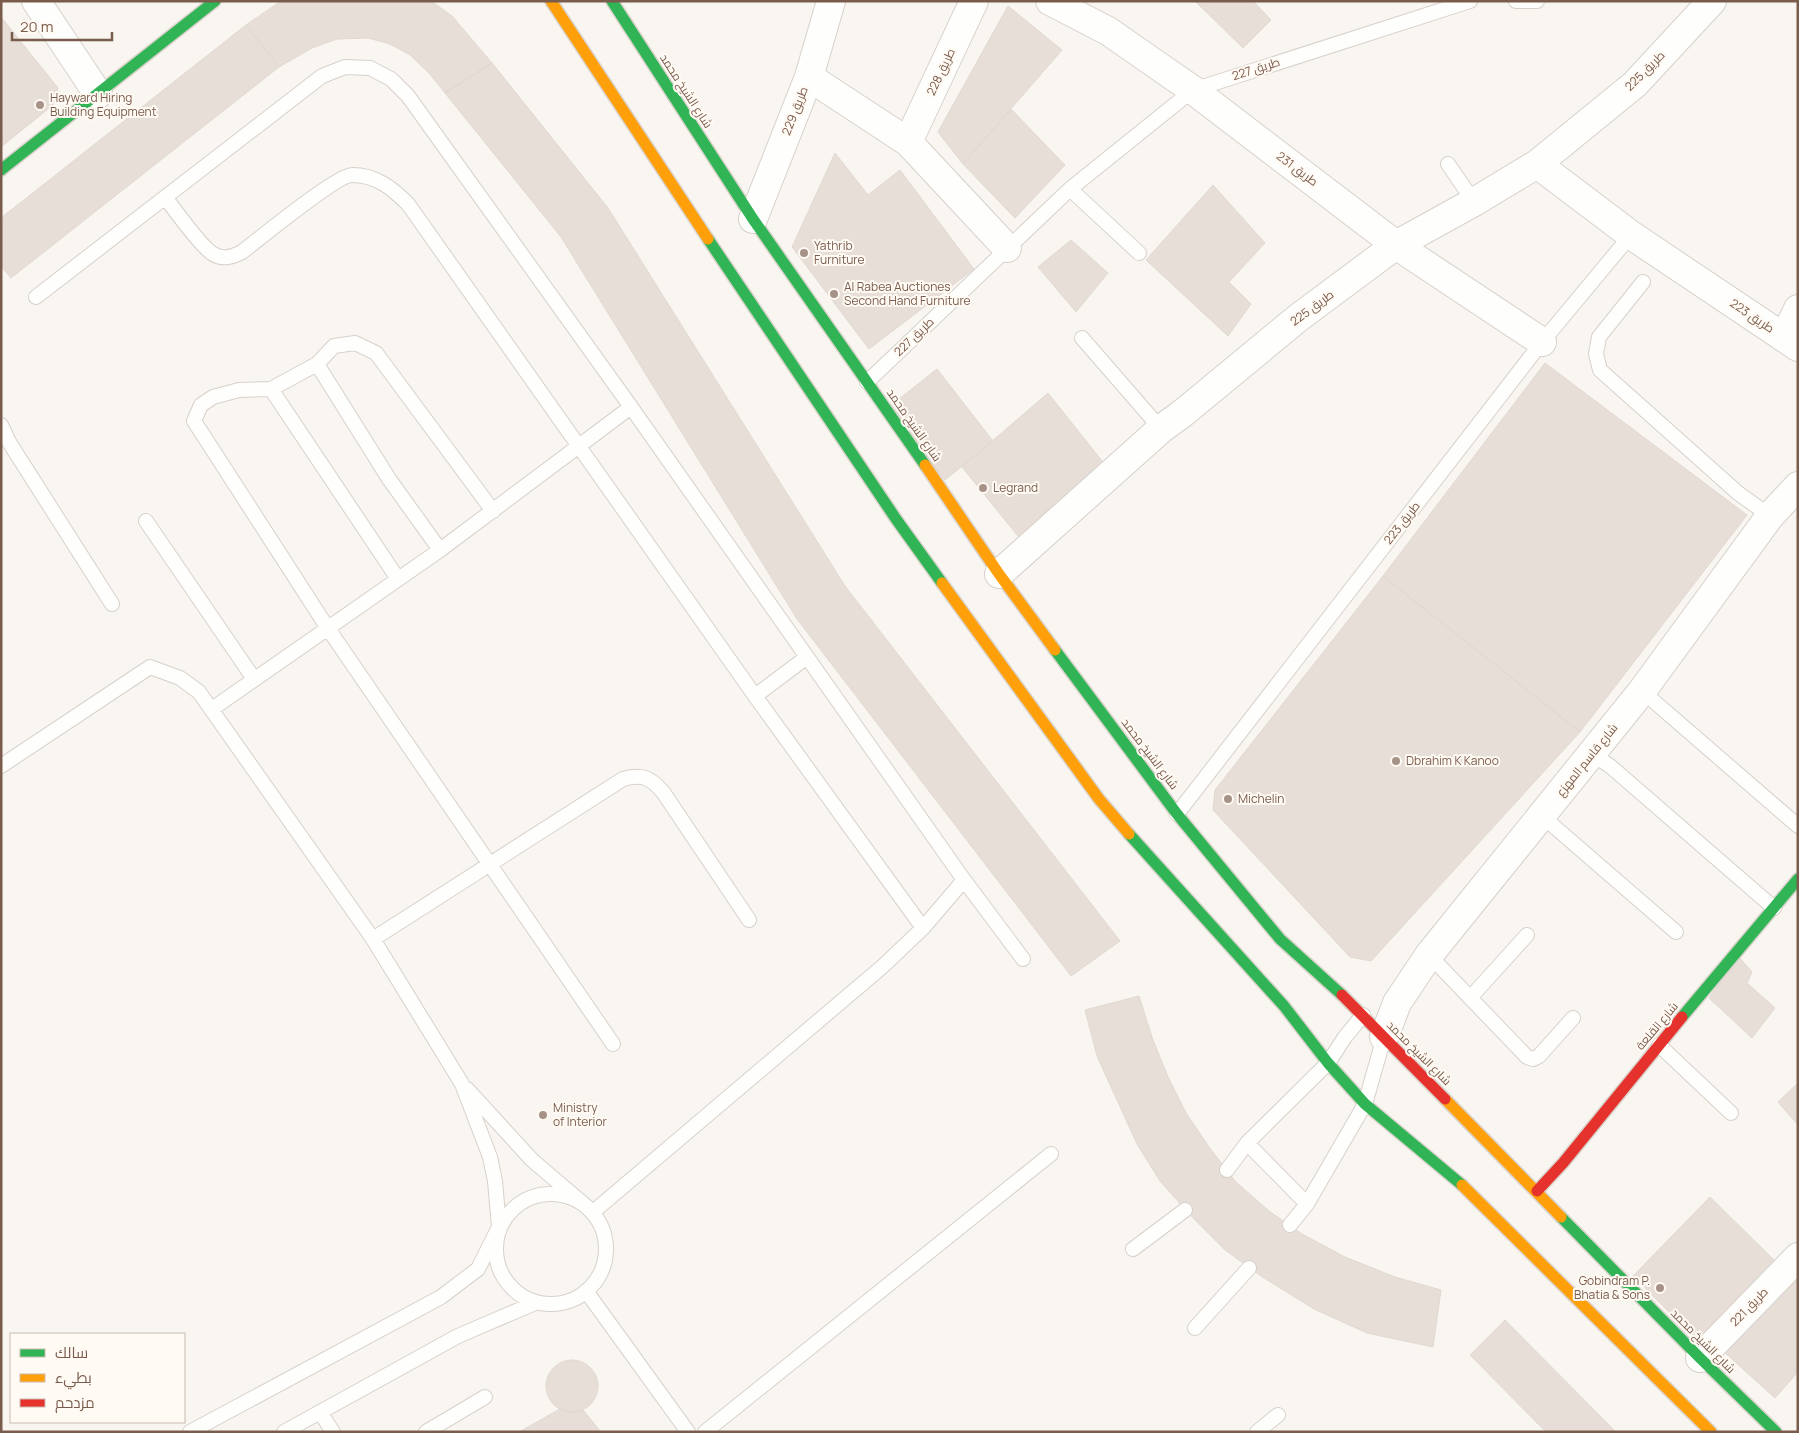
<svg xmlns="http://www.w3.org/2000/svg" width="1799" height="1433" viewBox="0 0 1799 1433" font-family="Manrope,Cairo,sans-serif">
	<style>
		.building { fill: #e6ded7; stroke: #e2d8d2 }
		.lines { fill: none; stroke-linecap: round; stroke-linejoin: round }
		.lane-casing { stroke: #d7d1cb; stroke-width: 16 }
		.street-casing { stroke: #d7d1cb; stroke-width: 30 }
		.fast-casing { stroke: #d9d2cb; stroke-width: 14 }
		.slow-casing { stroke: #d9d2cb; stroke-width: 14 }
		.jam-casing { stroke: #d9d2cb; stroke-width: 14 }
		.lane { stroke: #fefefd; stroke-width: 14 }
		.street { stroke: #fefefd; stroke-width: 28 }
		.fast { stroke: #30b455; stroke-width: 11 }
		.slow { stroke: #ff9f0a; stroke-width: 11 }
		.jam { stroke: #e5322d; stroke-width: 11 }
		.poi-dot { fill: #a69286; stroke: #fffaf3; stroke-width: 2 }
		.labels { text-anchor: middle; stroke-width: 4; stroke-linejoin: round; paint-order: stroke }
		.street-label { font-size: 12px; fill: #7a5c4d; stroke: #fffaf3 }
		.poi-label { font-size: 12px; fill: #7a5c4d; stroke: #fffaf3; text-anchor: start }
	</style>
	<rect width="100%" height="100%" fill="#f9f5f0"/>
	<path class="building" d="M281,1H431L452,16L492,63L445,93L429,73L410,55L390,44L368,38L337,39L312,48L279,67L246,25Z
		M1195,1H1253L1271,20L1243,48Z
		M1008,6L1062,50L963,164L938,132Z
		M1,17L58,88L53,105L1,147Z
		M246,25L279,67L11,278L1,266V218Z
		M492,63L608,208L845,586L1120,941L1071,976L797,619L561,237L445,93Z
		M1011,109L1065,165L1015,218L963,164Z
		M835,153L868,195L900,170L974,269L869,349L792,247Z
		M1213,185L1265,243L1229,282L1251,304L1228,336L1146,260Z
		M1071,240L1108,273L1076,312L1038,267Z
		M1545,363L1747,515L1580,732L1383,576Z
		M937,369L993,441L945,480L889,407Z
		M1048,393L1110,471L1022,541L962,467Z
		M1383,576L1580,732L1371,961L1350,957L1213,810L1215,790Z
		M1739,957L1752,972L1747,983L1775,1008L1752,1038L1709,998Z
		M1139,996L1153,1040L1168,1077L1186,1113L1209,1147L1236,1182L1269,1211L1302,1234L1345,1257L1395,1277L1441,1290L1433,1347L1367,1333L1314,1309L1264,1278L1225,1250L1192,1217L1160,1181L1137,1144L1097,1056L1085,1010Z
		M1798,1083V1125L1778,1102Z
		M1710,1197L1777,1263L1699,1342L1633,1276Z
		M1798,1270V1372L1775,1398L1722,1350Z
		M1505,1320L1616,1432H1546L1470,1355Z
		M546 1386a26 26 0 1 1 52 0a26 26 0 1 1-52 0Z
		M560,1409L569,1412L583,1410L601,1432H519Z"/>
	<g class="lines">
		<defs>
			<path id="lane" d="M1516,1H1537
				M1448,164L1474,202
				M1070,189L1139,253
				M165,197C175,210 201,247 213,254C223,260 232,257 242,252C259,239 337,175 352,175C376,175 392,188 408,204L755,696L923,928
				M1643,282L1599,337L1596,354L1600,370L1738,493L1770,516
				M36,297L322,76L345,67L370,68L391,79L408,96L631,407L964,880L1023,959
				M1082,338L1161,429
				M317,364L271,389L239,390L213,397L201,405L194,421L327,627L613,1044
				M867,382L1070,189L1193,90L1470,1
				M271,389L398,579
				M1,425L9,442L112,604
				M146,521L254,679
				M440,550L389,479L317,364L334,346L355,343L376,353L493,511
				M1642,691L1798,826
				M755,696L807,657
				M212,709L440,550L631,407
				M1592,754L1610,766L1774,908
				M1,766L150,667L180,678L199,692L373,939L462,1084L490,1157L495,1181L499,1227L478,1269L441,1297L190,1432
				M1177,814L1542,342L1631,235
				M1542,816L1676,932
				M373,939L623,779C642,774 650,777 663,792L749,920
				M1429,955L1527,1057L1533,1059L1539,1056L1573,1018
				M1470,998L1527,935
				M1659,1045L1731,1113
				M467,1089L532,1160L593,1212L882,967L923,928L964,880
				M1247,1143L1307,1204
				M1227,1170L1247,1143L1328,1063L1345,1037L1363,1015
				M496 1249a55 55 0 1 1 110 0a55 55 0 1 1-110 0Z
				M1290,1225L1307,1204L1365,1104L1384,1037
				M1133,1249L1185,1210
				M586,1291L688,1432
				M1195,1328L1249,1268
				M320,1412L333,1432
				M284,1432L458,1336L535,1303
				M426,1432L485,1397
				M705,1432L1051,1154
				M1257,1432L1278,1415"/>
			<path id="street" d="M36,1L98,94
				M1050,1L1108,31L1193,90L1396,245L1542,342
				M809,77L908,142L1007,248
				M908,142L974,1
				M1537,164L1631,235L1798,347
				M753,219L809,77L831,1
				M1784,338L1798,309
				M999,574L1161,429L1183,413L1298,318L1396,245L1474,202L1537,164L1635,84L1712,1
				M1384,1037L1397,1003L1429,955L1642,691L1770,516L1798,486
				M1700,1358L1798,1257"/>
			<path id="fast" d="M612,1L753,219L925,465
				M1,170L215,1
				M708,239L896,519L942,583
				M1055,650L1177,814L1280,939L1342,995
				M1129,834L1284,1006L1328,1063L1365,1104L1462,1185
				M1682,1017L1798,879
				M1561,1217L1700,1358L1776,1432"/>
			<path id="slow" d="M551,1L708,239
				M925,465L999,574L1055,650
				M942,583L1099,799L1129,834
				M1445,1099L1561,1217
				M1462,1185L1711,1432"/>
			<path id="jam" d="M1342,995L1445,1099
				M1537,1191L1563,1163L1682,1017"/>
		</defs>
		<use href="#lane" class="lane-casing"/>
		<use href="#street" class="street-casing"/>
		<use href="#fast" class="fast-casing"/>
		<use href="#slow" class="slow-casing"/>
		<use href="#jam" class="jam-casing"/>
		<use href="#lane" class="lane"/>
		<use href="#street" class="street"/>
		<use href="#fast" class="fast"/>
		<use href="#slow" class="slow"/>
		<use href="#jam" class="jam"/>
	</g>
	<g class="poi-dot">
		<circle cx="40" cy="105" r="5"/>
		<circle cx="804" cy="253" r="5"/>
		<circle cx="834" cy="294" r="5"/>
		<circle cx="983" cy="488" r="5"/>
		<circle cx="1396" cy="761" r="5"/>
		<circle cx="1228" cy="799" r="5"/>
		<circle cx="543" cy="1115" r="5"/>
		<circle cx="1660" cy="1288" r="5"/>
	</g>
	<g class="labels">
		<g class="street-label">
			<text transform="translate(1256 69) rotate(-18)" y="4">طريق 227</text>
			<text transform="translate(1645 71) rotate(-45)" y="4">طريق 225</text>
			<text transform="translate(941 72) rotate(-65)" y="4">طريق 228</text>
			<text transform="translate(686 91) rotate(57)" y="4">شارع الشيخ محمد</text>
			<text transform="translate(795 111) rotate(-69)" y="4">طريق 229</text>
			<text transform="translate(1297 169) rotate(37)" y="4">طريق 231</text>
			<text transform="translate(1312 308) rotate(-37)" y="4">طريق 225</text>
			<text transform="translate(1752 316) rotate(34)" y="4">طريق 223</text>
			<text transform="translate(914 337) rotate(-44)" y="4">طريق 227</text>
			<text transform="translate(914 425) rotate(55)" y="4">شارع الشيخ محمد</text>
			<text transform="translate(1402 523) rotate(-52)" y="4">طريق 223</text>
			<text transform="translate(1150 754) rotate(53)" y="4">شارع الشيخ محمد</text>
			<text transform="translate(1587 760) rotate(-51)" y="4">شارع قاسم المهزع</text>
			<text transform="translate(1657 1026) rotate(-50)" y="4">شارع القلعة</text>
			<text transform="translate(1419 1053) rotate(45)" y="4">شارع الشيخ محمد</text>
			<text transform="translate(1749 1307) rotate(-46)" y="4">طريق 221</text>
			<text transform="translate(1703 1341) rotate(45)" y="4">شارع الشيخ محمد</text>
		</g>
		<g class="poi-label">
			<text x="50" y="102">Hayward Hiring<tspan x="50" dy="14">Building Equipment</tspan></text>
			<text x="814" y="250">Yathrib<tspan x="814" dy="14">Furniture</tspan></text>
			<text x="844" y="291">Al Rabea Auctiones<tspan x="844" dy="14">Second Hand Furniture</tspan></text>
			<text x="993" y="492">Legrand</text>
			<text x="1406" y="765">Dbrahim K Kanoo</text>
			<text x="1238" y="803">Michelin</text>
			<text x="553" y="1112">Ministry<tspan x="553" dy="14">of Interior</tspan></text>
			<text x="1650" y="1285" text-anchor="end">Gobindram P.<tspan x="1650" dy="14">Bhatia &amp; Sons</tspan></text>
		</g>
	</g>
	<rect width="1799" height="1433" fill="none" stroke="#7a5c4d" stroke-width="5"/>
	<rect x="10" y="1333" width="175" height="90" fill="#fffaf3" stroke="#cabbb1"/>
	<rect x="20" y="1349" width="25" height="8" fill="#30b455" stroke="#cabbb1"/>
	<text x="55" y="1358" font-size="15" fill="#7a5c4d">سالك</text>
	<rect x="20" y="1374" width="25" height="8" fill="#ff9f0a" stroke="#cabbb1"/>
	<text x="55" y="1383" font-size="15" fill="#7a5c4d">بطيء</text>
	<rect x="20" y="1399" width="25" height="8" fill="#e5322d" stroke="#cabbb1"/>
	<text x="55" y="1408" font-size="15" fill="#7a5c4d">مزدحم</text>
	<path d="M12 32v8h100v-8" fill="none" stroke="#7a5c4d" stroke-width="2.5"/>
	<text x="20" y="32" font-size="15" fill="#7a5c4d" stroke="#fffaf3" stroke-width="4" paint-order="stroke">20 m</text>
</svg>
